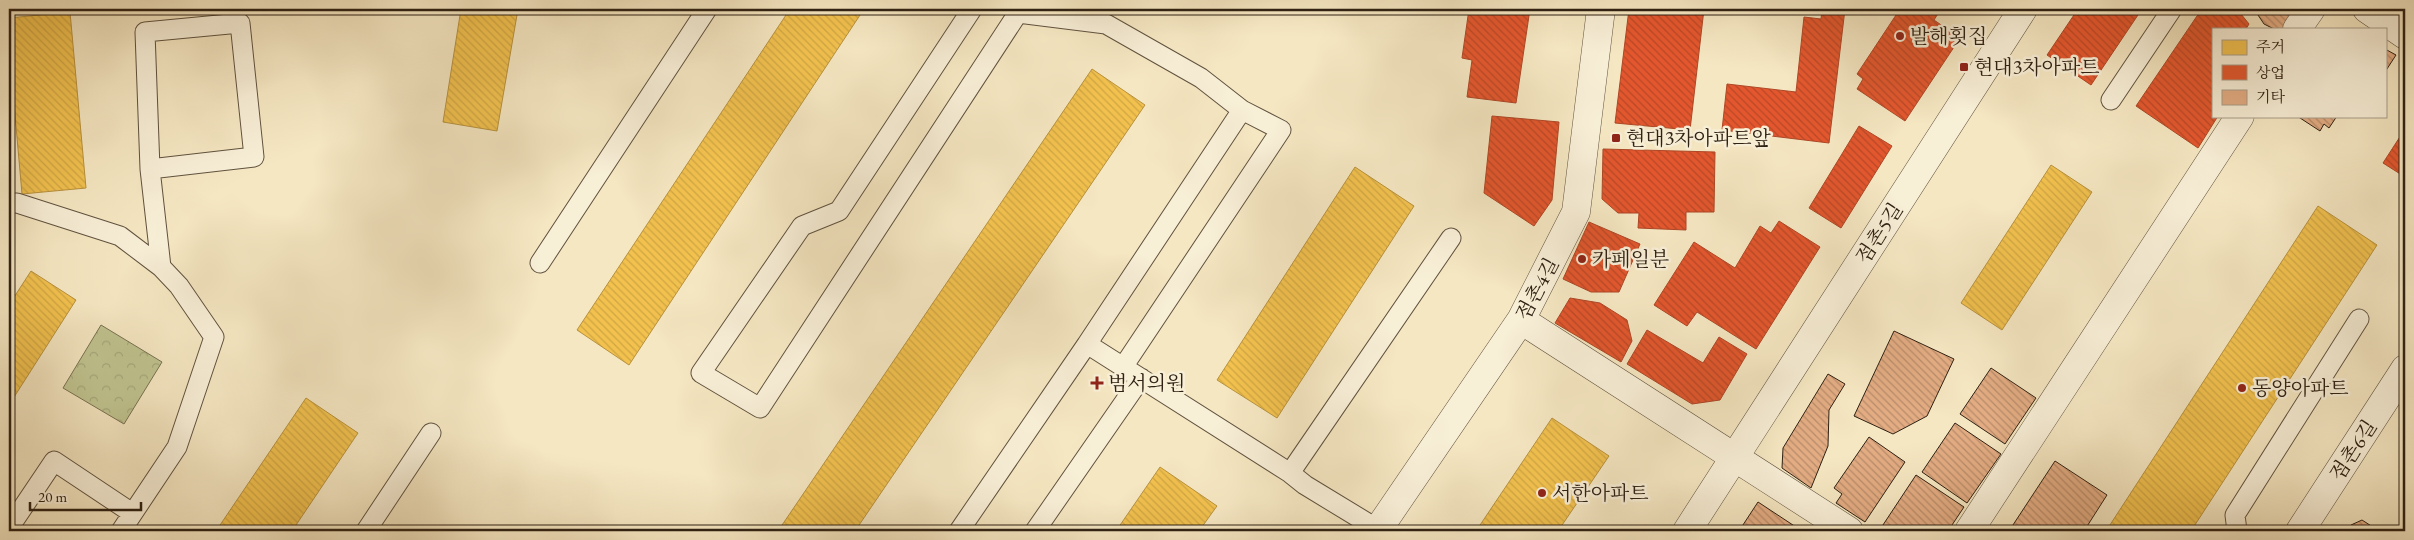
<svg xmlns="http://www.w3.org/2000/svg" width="2414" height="540" viewBox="0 0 2414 540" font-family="'EB Garamond','Noto Serif KR',serif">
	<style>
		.park { fill: url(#park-crowns); stroke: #787252 }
		.homes { fill: url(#homes-back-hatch); stroke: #b8913c }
		.shops { fill: url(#shops-back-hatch); stroke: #ae4726 }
		.building { fill: url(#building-back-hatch); stroke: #2f2113 }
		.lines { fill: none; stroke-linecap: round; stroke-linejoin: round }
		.service-casing { stroke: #60523f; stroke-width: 21 }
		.minor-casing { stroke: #60523f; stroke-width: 29 }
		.service { stroke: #f8efd7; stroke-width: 19 }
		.minor { stroke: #f8efd7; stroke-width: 28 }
		.poi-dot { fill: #8f2418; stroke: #f8efd7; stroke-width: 2 }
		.labels { text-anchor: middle; stroke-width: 5; stroke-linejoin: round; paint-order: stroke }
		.poi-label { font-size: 20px; fill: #2f2113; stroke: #f8efd7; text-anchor: start }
		.street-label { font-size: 20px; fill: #2f2113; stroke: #f8efd7 }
	</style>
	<defs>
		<pattern id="park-crowns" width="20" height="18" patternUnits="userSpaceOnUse" patternTransform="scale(1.25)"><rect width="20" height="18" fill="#c0c490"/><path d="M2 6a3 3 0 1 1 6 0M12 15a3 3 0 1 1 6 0" fill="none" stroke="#a5a87b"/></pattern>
		<pattern id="homes-back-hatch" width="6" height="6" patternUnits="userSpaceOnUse" patternTransform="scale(1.25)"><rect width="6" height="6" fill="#f2c14e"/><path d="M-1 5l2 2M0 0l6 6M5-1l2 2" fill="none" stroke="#d0a643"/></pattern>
		<pattern id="shops-back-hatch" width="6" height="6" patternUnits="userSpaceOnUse" patternTransform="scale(1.25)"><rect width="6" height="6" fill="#e4572e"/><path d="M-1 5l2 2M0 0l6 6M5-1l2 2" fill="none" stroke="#b94826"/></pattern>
		<pattern id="building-back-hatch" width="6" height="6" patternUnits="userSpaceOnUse" patternTransform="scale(1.25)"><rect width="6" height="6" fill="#e3ac83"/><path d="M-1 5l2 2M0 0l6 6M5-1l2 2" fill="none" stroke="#b88c6a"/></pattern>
	</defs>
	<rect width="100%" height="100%" fill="#f5e7c2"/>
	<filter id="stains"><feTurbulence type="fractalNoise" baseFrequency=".004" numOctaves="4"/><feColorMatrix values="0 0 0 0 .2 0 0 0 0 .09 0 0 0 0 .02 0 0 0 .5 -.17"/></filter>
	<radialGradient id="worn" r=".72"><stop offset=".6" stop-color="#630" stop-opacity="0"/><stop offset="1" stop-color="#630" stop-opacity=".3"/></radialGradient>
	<path class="park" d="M101,325L162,362L124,424L63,388Z"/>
	<path class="homes" d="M461,9H518L497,131L443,122Z
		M790,9H864L629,365L577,330Z
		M70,12L86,188L22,194L9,47V18Z
		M1092,69L1145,105L855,531H778Z
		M2051,165L2092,192L2002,330L1961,303Z
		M1355,167L1414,206L1277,418L1217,380Z
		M2318,206L2377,245L2191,531H2106Z
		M31,271L76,300L9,405V305Z
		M306,398L358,433L292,531H216Z
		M1552,418L1609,456L1558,531H1476Z
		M1160,467L1217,506L1199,531H1116Z"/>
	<path class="shops" d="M1469,9H1530L1516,103L1467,97L1472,60L1462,58Z
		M1629,9H1704L1690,130L1615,123Z
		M1822,9H1845L1829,143L1722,130L1727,84L1796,92L1804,17L1821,19Z
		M1900,9H1934L1939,12L1934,20L1960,38L1905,121L1857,89L1863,79L1857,74Z
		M2078,9H2142L2091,85L2047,55Z
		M2205,9H2237L2249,24L2246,29H2213V116H2218L2198,148L2136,106L2197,16Z
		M1492,116L1559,122L1552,200L1534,226L1484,193Z
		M1859,126L1892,146L1841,228L1809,208Z
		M2405,129V177L2383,163Z
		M1603,149L1715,152L1714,212H1686V230L1638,228L1639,213H1618L1602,199Z
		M1779,221L1820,247L1756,349L1697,312L1687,326L1654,305L1694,242L1735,268L1760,226L1771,233Z
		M1589,222L1640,244L1619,292H1591L1563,279Z
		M1570,298L1600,303L1627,320L1632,341L1621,362L1555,323Z
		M1647,330L1703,363L1719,337L1747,354L1720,400L1692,404L1627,364Z"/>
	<path class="building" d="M2254,9H2295L2296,12L2283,29H2274L2264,24Z
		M2385,49L2396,55L2385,72Z
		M2297,116H2337L2329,128L2324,124L2320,131Z
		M1894,331L1954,359L1927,416L1893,434L1854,416Z
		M1991,368L2036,398L2005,444L1960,414Z
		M1828,374L1845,384L1829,410L1828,446L1811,488L1782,468L1783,448Z
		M1955,423L2001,454L1967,503L1922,472Z
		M1869,437L1905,462L1865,522L1836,503L1842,494L1834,488Z
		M2055,461L2107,495L2084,531H2009Z
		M1916,475L1964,507L1948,531H1879Z
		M1758,502L1802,531H1739Z
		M2362,520L2379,531H2347L2351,525Z"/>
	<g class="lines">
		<defs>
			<path id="service" d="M972,9L839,211L802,226L701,373L760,408L1018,13L1106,24L1201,78L1242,110L1087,344L1290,473L1305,485L1379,530
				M2111,100L2172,9
				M150,169L254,157L240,23L145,32L150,169L161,267
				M9,203H17L120,236L161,267L179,286L214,337L177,447L121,531
				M540,263L707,9
				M1123,367L1281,130L1242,110
				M1290,473L1451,238
				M9,528L54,461L132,513
				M366,531L431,433
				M959,531L1087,344
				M1035,531L1141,378
				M2237,531L2235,515L2359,319"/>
			<path id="minor" d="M2367,9L2405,35
				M2297,29L2311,9
				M1521,320L1849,531
				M1377,531L1521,320L1576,212L1601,9
				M1687,531L2023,9
				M1969,531L2240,116
				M2300,531L2405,369"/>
		</defs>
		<use href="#service" class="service-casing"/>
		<use href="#minor" class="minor-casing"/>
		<use href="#service" class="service"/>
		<use href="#minor" class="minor"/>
	</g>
	<g class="poi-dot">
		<circle cx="1900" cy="36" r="5"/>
		<rect x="1959" y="62" width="10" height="10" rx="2.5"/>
		<rect x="1611" y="133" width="10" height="10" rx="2.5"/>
		<circle cx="1582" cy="259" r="5"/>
		<path d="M1094.5 375.5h5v5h5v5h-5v5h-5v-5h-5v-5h5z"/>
		<circle cx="2242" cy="388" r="5"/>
		<circle cx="1542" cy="493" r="5"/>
	</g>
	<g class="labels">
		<g class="poi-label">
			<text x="1910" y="43">발해횟집</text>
			<text x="1974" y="74">현대3차아파트</text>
			<text x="1626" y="145">현대3차아파트앞</text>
			<text x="1592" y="266">카페일분</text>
			<text x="1108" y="390">범서의원</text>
			<text x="2252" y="395">동양아파트</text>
			<text x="1552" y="500">서한아파트</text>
		</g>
		<g class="street-label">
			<text transform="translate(1879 233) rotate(-57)" y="7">점촌5길</text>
			<text transform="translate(1537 289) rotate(-62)" y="7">점촌4길</text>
			<text transform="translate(2353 450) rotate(-57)" y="7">점촌6길</text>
		</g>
	</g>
	<rect width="2414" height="540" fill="none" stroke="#f5e7c2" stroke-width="30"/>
	<rect x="10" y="10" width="2394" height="520" fill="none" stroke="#2f2113" stroke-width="2.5"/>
	<rect x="15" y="15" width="2384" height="510" fill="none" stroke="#2f2113"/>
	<rect x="2212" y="28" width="175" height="90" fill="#f8efd7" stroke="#a89d89"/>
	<rect x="2222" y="40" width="25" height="15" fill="#f2c14e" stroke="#a89d89"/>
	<text x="2256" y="52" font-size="15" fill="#2f2113">주거</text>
	<rect x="2222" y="65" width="25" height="15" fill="#e4572e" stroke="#a89d89"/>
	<text x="2256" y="78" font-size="15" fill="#2f2113">상업</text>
	<rect x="2222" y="90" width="25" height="15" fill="#e3ac83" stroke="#a89d89"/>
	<text x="2256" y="102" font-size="15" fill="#2f2113">기타</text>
	<path d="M30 502v8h111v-8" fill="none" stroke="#2f2113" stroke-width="2.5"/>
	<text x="38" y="502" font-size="15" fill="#2f2113" stroke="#f8efd7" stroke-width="4" paint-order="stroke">20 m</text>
	<rect width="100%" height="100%" filter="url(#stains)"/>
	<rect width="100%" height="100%" fill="url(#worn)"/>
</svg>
